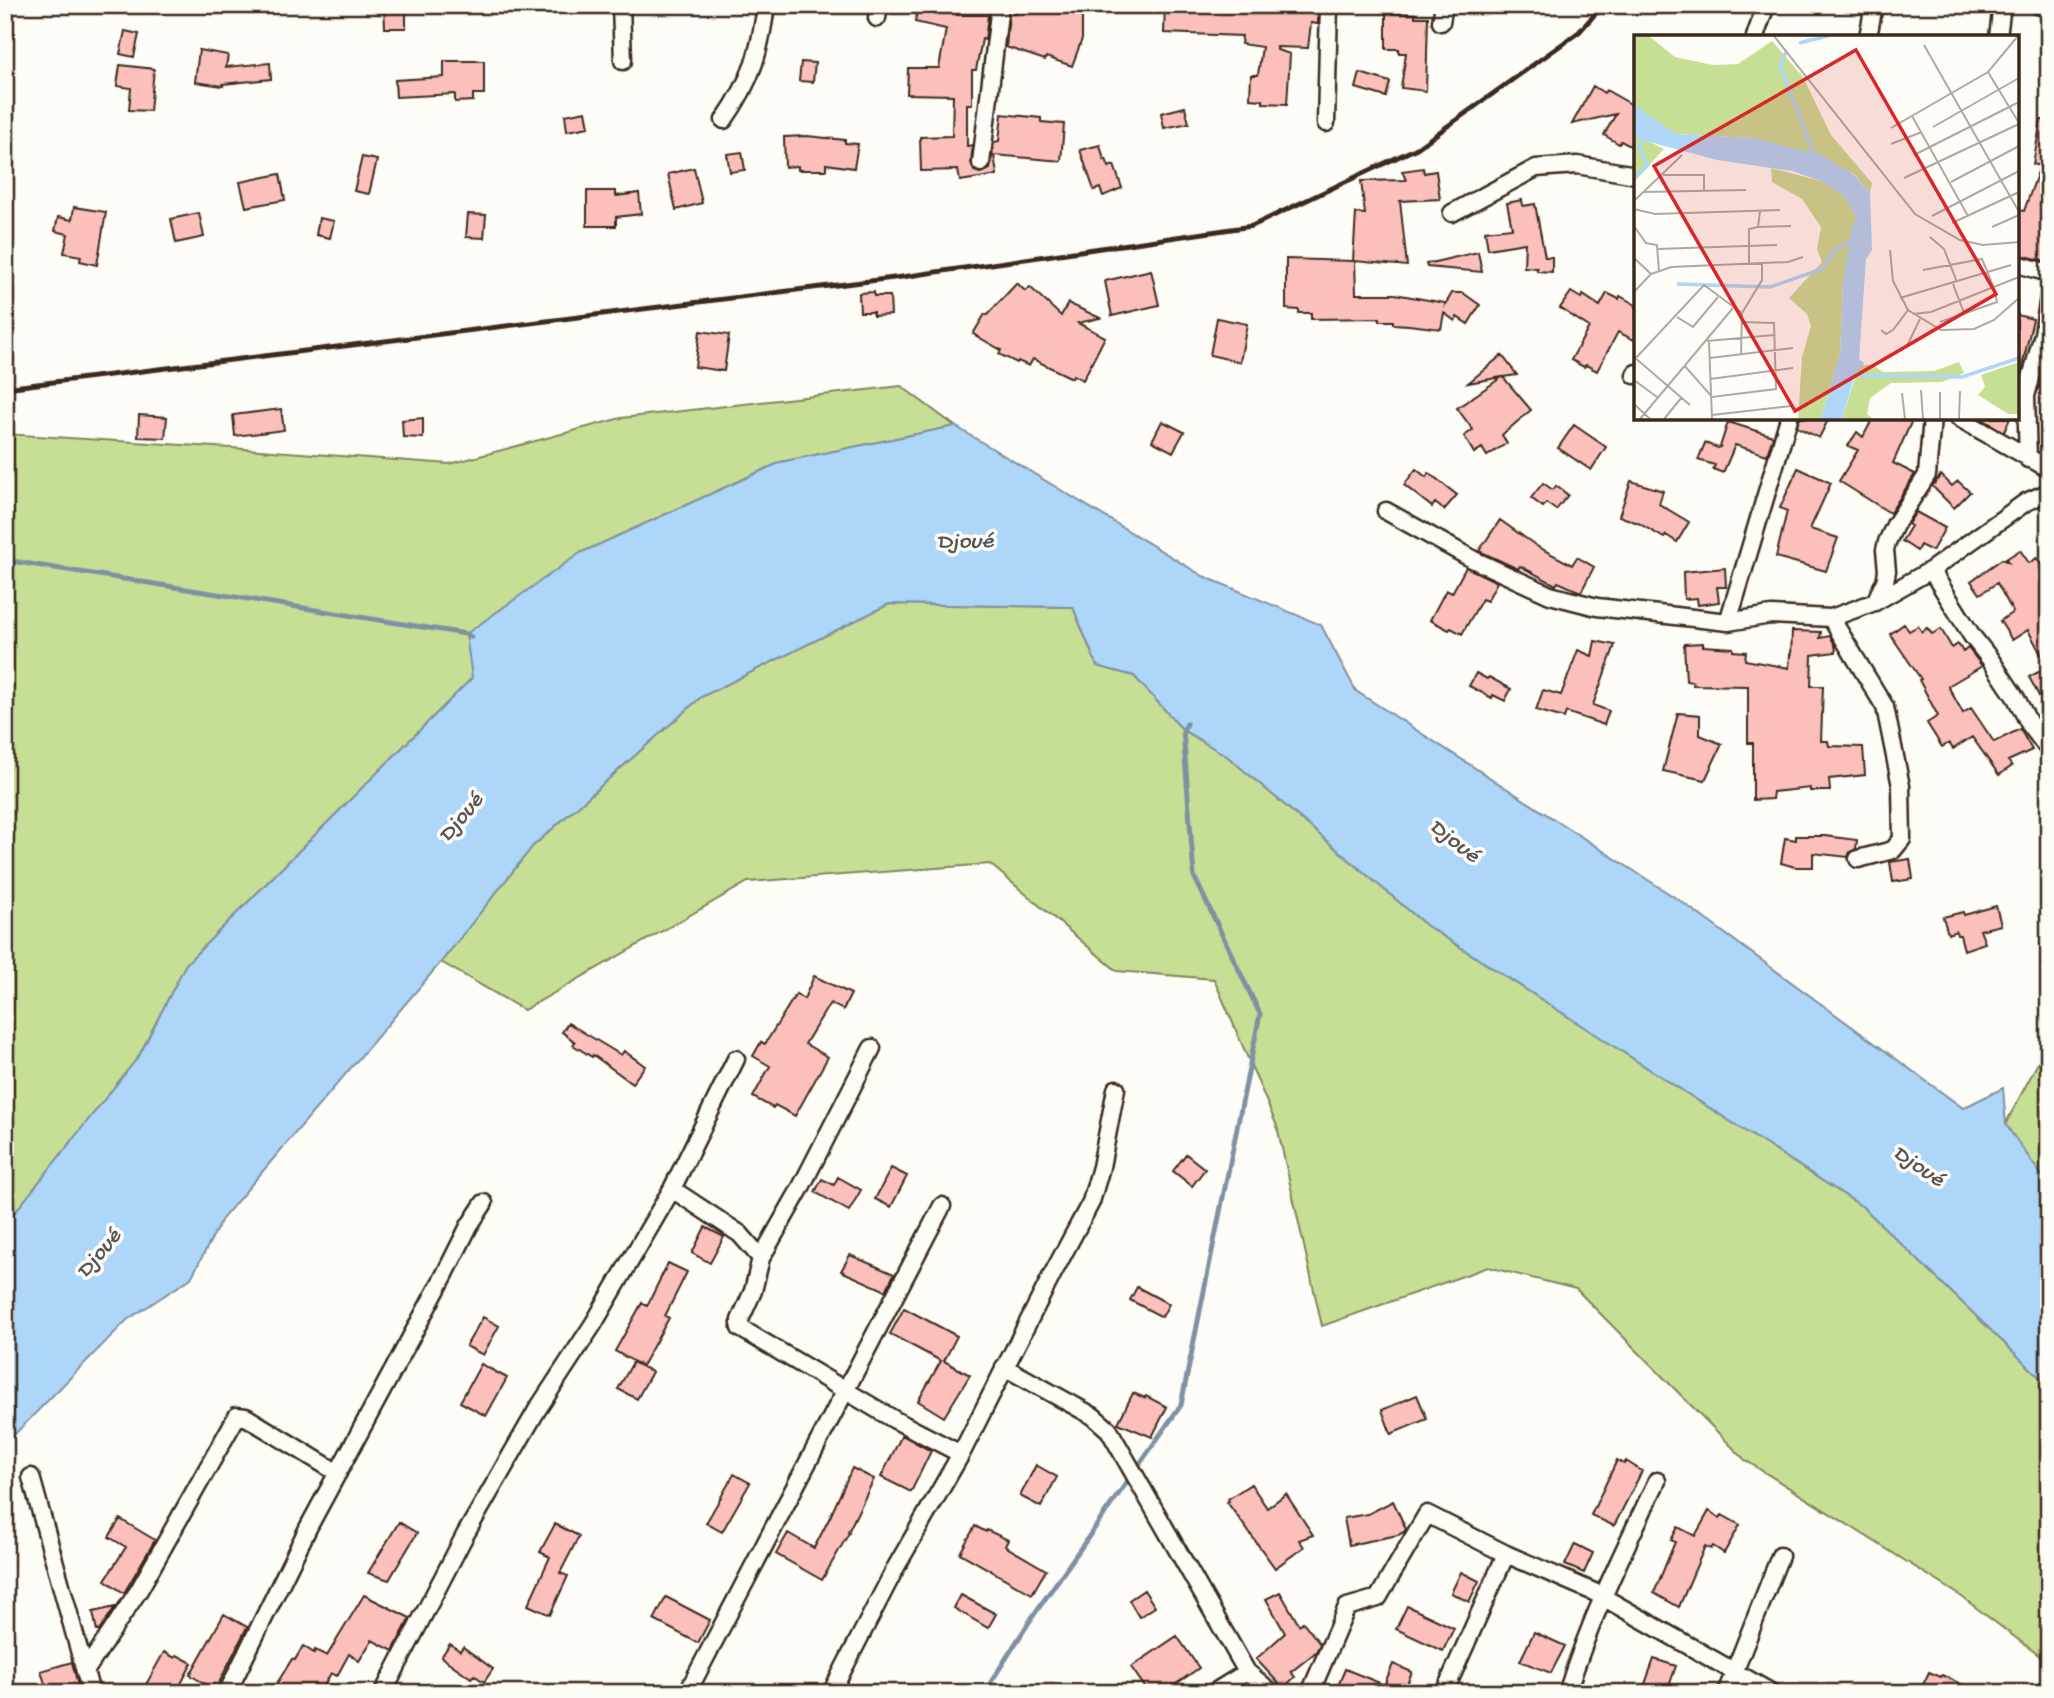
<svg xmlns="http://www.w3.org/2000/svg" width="2054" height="1698" viewBox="0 0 2054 1698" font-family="'Gochi Hand',sans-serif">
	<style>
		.green { fill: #c6df95; stroke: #80845a; stroke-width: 2 }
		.water { fill: #add6f8; stroke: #7f91a1; stroke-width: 2 }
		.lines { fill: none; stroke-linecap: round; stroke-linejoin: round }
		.stream { stroke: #7f91a1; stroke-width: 5 }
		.building { fill: #fcc0bc; stroke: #3b2a1e; stroke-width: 2 }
		.street-casing { stroke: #3b2a1e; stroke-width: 21 }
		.street { stroke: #fdfcf7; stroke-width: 16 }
		.rail { stroke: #3b2a1e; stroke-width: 5 }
		.labels { text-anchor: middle; stroke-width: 7; stroke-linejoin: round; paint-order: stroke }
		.water-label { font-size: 23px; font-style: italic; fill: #585554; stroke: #fdfcf7 }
		.inset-river { fill: none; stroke: #add6f8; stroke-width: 3.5 }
		.inset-road { fill: none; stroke: #afa8a0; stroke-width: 2 }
		.view { fill: #d62828; fill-opacity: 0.15; stroke: #d62828; stroke-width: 3.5 }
		.inset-edge { fill: none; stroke: #3b2a1e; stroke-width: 3.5 }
	</style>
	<rect width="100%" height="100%" fill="#fdfcf7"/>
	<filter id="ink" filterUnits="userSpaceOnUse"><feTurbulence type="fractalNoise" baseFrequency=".0143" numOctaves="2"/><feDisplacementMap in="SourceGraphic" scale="14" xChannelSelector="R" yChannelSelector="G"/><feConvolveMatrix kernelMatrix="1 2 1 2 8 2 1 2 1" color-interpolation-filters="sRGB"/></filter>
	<g filter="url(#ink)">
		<path class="green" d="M901,386L955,426L781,462L580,553L472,678L186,964L139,1056L5,1225V434L231,448L450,464L621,418Z
			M889,604L1073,607L1097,666L1134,676L1183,730L1227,756L1426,925L1863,1207L2049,1386V1663L1958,1594L1745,1460L1576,1289L1488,1267L1322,1326L1277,1126L1214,979L1117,971L990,864L748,882L524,1010L441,962L533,846L701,697Z
			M2049,1042V1186L2005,1125Z"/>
		<path class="water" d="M955,426L1203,576L1321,625L1356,691L1682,902L1963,1108L2003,1088L2006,1125L2049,1186V1386L1863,1207L1426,925L1227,756L1183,730L1134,676L1097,666L1073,607L889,604L701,697L533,846L441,962L222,1219L191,1278L127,1320L5,1444V1225L139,1056L186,964L472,678L466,634L580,553L781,462Z"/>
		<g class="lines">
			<path class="stream" d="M5,560L466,634L471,637
				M984,1693L1033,1616L1181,1405L1260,1014L1194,876L1183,730L1187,724"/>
		</g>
		<path class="building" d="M384,5H406V28H385Z
			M918,5H957V15H988L985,40L982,39L976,70H972V104H967V146L973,145L971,162L974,171L980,173L990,169L994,142L999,141L1002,114L1041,118V122L1064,124L1061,161L994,155L997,175L960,181L958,170L921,171L920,137L952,136L953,95L907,94L908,68H939L946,29L915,22Z
			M1017,5H1082V39L1072,66L1046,57L1045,60L1006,47L1009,14H1016Z
			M1165,5H1303L1318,9V24L1311,23L1308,48L1277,47V50L1290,54L1287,104L1263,103V100L1250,99L1251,75H1258L1262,47L1241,44L1242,36L1164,33Z
			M1386,13L1415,14V17H1428L1426,91L1401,88L1406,53H1399V49H1386Z
			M125,31L139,34L134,57L120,54Z
			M199,50L228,55L226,67L270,63L271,79L223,84V86L195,82Z
			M444,61H484V94H473V101L455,102V94L396,97L395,80L444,77Z
			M801,62L815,63L813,82L799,81Z
			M120,65L154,69L150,111L129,110L131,88L117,86Z
			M1360,73L1390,82L1386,97L1356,88Z
			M1593,86L1604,93L1606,90L1636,107V149L1621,141L1619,144L1604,135L1616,114L1572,124Z
			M1185,107L1189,123L1164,128L1161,113Z
			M586,111L589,127L567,131L565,115Z
			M2041,120H2049V262L2017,254V210L2024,211L2040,166L2033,164Z
			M807,136L845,140V143L858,144L854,168L826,164V170H798V166L785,167L784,137Z
			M1100,145L1104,160L1106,159L1109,167L1114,165L1122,188L1103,196L1100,188L1094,190L1080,150Z
			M742,152L745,170L730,172L727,154Z
			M362,157L377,160L369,194L354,191Z
			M694,168L702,203L676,210L668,174Z
			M1423,168L1424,173L1436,171L1440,199L1400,201L1407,266L1355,261L1356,294H1395L1445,303V305L1452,293H1463L1480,305L1468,324L1457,317L1455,321L1444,313L1441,329L1409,325L1393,324V321H1380V318L1311,319V313H1299V310L1286,309V259L1353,261L1356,213L1365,214L1361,181L1406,180L1402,171Z
			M280,174L285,200L246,207L240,182Z
			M587,191H616V196L639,193L641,214L616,217V226H587Z
			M1522,200L1523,206L1535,204L1545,257H1552V272L1537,271V268L1524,267L1525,243L1488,249L1485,231L1512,228L1507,203Z
			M74,207L106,212L97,265L80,261L81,256L64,253L68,234L55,231L58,217L72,220Z
			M199,213L204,237L176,243L171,219Z
			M468,214L486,215L484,238L466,237Z
			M319,218L334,221L330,238L316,235Z
			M1478,252L1482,272L1427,267L1426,264Z
			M1151,270L1159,305L1112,316L1105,281Z
			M1017,283L1025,291L1030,287L1061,316L1068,303L1100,318L1078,323L1105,337L1083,380L1073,375L1072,378L1033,359L1029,366L1018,361L1017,363L999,354L1001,350L973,334L985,314L987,315Z
			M874,292V296H890L891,315L873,316V312H860L859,293Z
			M1571,292L1581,298L1583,295L1600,306L1607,293L1619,299L1620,296L1636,305V341L1618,332L1597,371L1586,365L1584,367L1571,360L1589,327L1560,308Z
			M2017,315L2033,319L2019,380L2017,379Z
			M1217,318L1247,324L1240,362L1210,355Z
			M700,331L729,335L724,371L695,367Z
			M1502,355L1517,375L1503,377L1531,410L1502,435L1507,443L1487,456L1482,448L1474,453L1464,436L1473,430L1457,408L1502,377L1468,383Z
			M2046,364L2049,365V390L2039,387Z
			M281,409L284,430L235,436L233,415Z
			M139,415L167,417L165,438L138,437Z
			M423,418V438L403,437L402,420Z
			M1799,418H1829L1819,438L1797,427Z
			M1873,418H1913L1893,463L1915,474L1890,513L1839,481L1858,450L1848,446L1857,432L1863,437Z
			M1981,418H2010L2004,432Z
			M1162,421L1184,432L1173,452L1152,441Z
			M1728,422L1773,436L1767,455L1735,445L1723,473L1713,469L1715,465L1698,460L1705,443L1718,448L1720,447Z
			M1574,425L1606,447L1591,470L1558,448Z
			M1798,468L1831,483L1810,529L1838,538L1826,571L1776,557L1787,511L1780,508Z
			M1416,469L1426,477L1429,473L1457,495L1444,510L1435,503L1432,507L1404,485Z
			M1941,475L1952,486L1958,481L1970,492L1954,508L1932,486Z
			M1631,481L1663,491L1659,504L1689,522L1677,542L1666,535L1664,538L1638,523L1619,516Z
			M1543,483L1553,490L1556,486L1568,495L1556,510L1546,503L1543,507L1531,498Z
			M1916,512L1945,528L1932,551L1920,545L1917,551L1902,541L1911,526L1908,524Z
			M1500,520L1538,547L1572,565L1577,557L1594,567L1581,592L1558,582L1556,585L1520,566L1518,569L1479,551Z
			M2020,550L2029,563L2037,558L2049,577V715L2029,677L2048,667L2028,630L2012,640L2000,621L2013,612L1997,583L1980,594L1971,581L2002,559L2008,562L2006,559Z
			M1466,567L1497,582L1487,601L1482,599L1462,634L1451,628L1449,630L1430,620L1446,590L1452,593Z
			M1725,568L1726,587H1717L1719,602L1698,605L1697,598L1684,599L1683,572Z
			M1904,624L1909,631L1918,626L1922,632L1927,628L1932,634L1941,629L1952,648L1958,644L1963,652L1968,648L1982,666L1948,686L1963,713L1971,708L1994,742L2020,729L2032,750L2008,761L2012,766L1999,775L1972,737L1953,749L1949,743L1942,747L1927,723L1938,716L1919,680L1921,679L1890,634Z
			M1792,631L1821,632L1820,638L1830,636L1835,645L1836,652L1812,655L1811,686H1823L1821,741H1828L1829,746L1863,747L1865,775L1829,779L1830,791H1810V788L1773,792L1772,799L1753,800V743H1748V686L1693,685V682L1686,681L1684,644L1703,643V646L1733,648V651L1746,652L1745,660L1789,668L1790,655L1791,656Z
			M1595,641L1615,645L1593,705L1609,711L1604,725L1566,712L1564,718L1536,710L1543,690L1561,695L1578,650L1592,656Z
			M1476,673L1487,679L1489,677L1511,689L1505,701L1493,695L1492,698L1469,686Z
			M1678,713L1700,715V735L1722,744L1705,780L1663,771Z
			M1796,836H1825L1857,840L1856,849L1850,852L1848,857L1813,853V867H1795L1781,863L1785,838L1796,840Z
			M1910,859L1913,879L1893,882L1890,862Z
			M1996,906L2001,925L1980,930L1985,943L1964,950L1960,935H1957L1956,931L1948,934L1943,917L1963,912L1964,915Z
			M814,976L851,994L843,1010L830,1003L805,1044L828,1057L795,1116L775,1105L773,1108L753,1097L770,1066L753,1056L761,1042L765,1044L796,994L804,999Z
			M568,1023L621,1055L624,1051L645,1066L632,1083L593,1055L592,1057L573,1045L575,1042L562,1032Z
			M1186,1154L1205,1169L1192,1186L1173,1171Z
			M891,1168L907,1176L891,1207L875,1199Z
			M838,1177L861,1190L849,1211L815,1192L822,1179L834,1185Z
			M705,1227L724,1237L710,1263L692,1253Z
			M850,1255L894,1274L886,1291L841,1271Z
			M668,1263L687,1272L665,1316L669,1318L642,1366L615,1351L642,1303L647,1306Z
			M1137,1287L1169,1304L1162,1317L1130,1300Z
			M904,1308L957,1336L944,1361L970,1375L944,1417L918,1401L941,1361L890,1334Z
			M483,1317L499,1326L483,1355L466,1346Z
			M633,1362L652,1372L637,1399L618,1389Z
			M481,1364L507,1378L486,1416L460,1402Z
			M1133,1393L1145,1398L1146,1396L1167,1407L1152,1437L1118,1423Z
			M1417,1395L1427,1419L1391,1434L1382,1410Z
			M902,1435L931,1451L911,1492L881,1477Z
			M1617,1460L1624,1464L1626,1461L1642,1471L1614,1526L1591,1515Z
			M1036,1465L1057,1477L1041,1507L1020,1496Z
			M852,1468L874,1479L848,1532L849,1533L822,1580L776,1554L788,1533L814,1548L830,1517Z
			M734,1474L750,1483L722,1532L706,1523Z
			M1251,1484L1267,1508L1286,1494L1313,1535L1299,1540L1304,1547L1275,1568L1227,1502L1229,1501L1228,1499Z
			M1393,1501L1406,1529L1404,1532L1398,1535L1349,1545L1344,1518L1368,1514Z
			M1709,1511L1720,1518L1722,1515L1740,1525L1724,1553L1713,1546L1711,1549L1705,1546L1679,1607L1654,1593L1675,1542L1671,1540L1678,1527L1695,1536Z
			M120,1519L155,1540L124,1593L105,1580L126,1547L109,1537Z
			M399,1522L417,1533L389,1580L368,1573Z
			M555,1524L579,1536L560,1573L568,1576L550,1615L528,1605L550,1557L540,1552Z
			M975,1526L986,1532L987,1530L1008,1540L1005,1546L1046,1570L1032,1594L960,1553Z
			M1575,1544L1593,1553L1584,1573L1565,1565Z
			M1461,1572L1479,1581L1469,1602L1451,1593Z
			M1144,1590L1155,1607L1139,1617L1129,1600Z
			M1280,1592L1299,1625L1303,1622L1320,1644L1316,1652L1291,1672L1295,1677L1283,1688L1256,1659L1285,1633L1266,1599Z
			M364,1595L410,1618L393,1651L372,1640L359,1661L349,1654L337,1676L331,1673L320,1693H271L292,1659L295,1660L303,1646L314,1653L315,1650L327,1656Z
			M961,1595L996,1614L988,1628L954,1608Z
			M666,1597L710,1620L698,1643L654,1620Z
			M1407,1606L1454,1628L1443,1651L1396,1629Z
			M115,1607L99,1631H97L93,1612Z
			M224,1614L247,1627L217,1687L214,1685L212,1688L190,1675Z
			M1534,1632L1565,1646L1551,1673L1520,1661Z
			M1177,1636L1199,1668L1163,1693H1149L1131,1667Z
			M450,1644L460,1651L463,1647L493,1669L484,1682L474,1675L471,1678L441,1657Z
			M164,1652L175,1658L177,1655L192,1663L176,1693H153L144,1688Z
			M1654,1659L1676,1666L1667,1692L1645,1684Z
			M72,1662L80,1693H48L41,1671Z
			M1393,1664L1412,1672L1404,1692L1385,1683Z
			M1345,1669L1402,1692V1693H1335Z
			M1929,1672L1941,1677L1942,1675L1980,1693H1919Z"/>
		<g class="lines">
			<defs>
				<path id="street" d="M621,5L623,61
					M2038,5L2049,9
					M877,18L879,5
					M1441,22L1444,5
					M1755,37L1766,5
					M1868,37L1874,5
					M1998,37L2002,5
					M724,120C752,80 760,52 766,5
					M1326,123L1329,5
					M981,163L1000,5
					M1452,213L1536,168L1577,165L1636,175
					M2017,264L2049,273
					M1635,375L1636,373
					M1959,418L2049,469
					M2028,459L2026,396L2043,334L2049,297
					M1386,511L1474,560L1550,595L1597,607L1728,622L1771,615L1831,618L1875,602L1931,570L2026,502L2049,492
					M1931,570L1972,636L1990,659L2016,698L2030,725L2049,750
					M1875,602L1885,581L1887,571L1885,550L1887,542L1895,525L1927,475L1932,418
					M1831,618L1885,707L1901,786L1902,839L1893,850L1858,859
					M1728,622L1789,418
					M672,1189L740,1234L761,1258L753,1291L740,1320V1328L895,1420L961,1454
					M761,1258L799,1191L872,1048
					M1004,1367L1093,1416L1109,1430L1247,1672L1272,1693
					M31,1477L91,1693
					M86,1670L139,1590L237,1416L246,1417L338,1473
					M227,1693L309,1526L444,1276L469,1226L484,1203
					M383,1693L465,1535L537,1410L594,1323L672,1189L736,1059
					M687,1693L942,1206
					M831,1693L896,1567L961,1454L1052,1275L1091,1202L1101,1167L1116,1089
					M1213,1693L1247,1672
					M1310,1693L1347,1607L1378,1598L1427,1514L1506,1554L1594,1592L1772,1693
					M1444,1693L1506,1554
					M1567,1693C1590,1619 1624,1550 1657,1481
					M1726,1693L1780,1556"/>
			</defs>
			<use href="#street" class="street-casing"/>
			<use href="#street" class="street"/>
			<path class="rail" d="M5,388L902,277L1252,226L1417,148L1579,32L1603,5"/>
		</g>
	</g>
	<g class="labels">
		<g class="water-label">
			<text transform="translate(965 539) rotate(-1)" y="8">Djoué</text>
			<text transform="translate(459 816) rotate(-50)" y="8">Djoué</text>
			<text transform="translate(1456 839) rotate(38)" y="8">Djoué</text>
			<text transform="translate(1920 1164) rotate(34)" y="8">Djoué</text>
			<text transform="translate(97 1252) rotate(-50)" y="8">Djoué</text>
		</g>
	</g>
	<g transform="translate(1634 35)">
		<rect width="385" height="385" fill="#fdfcf7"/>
		<path d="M0,1H15L41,22L79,30L104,29L138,6L169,42L197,100L238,148L236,158L220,139L173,118L120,103L42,99L9,80L0,70ZM0,99L30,114L0,147ZM137,133L187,146L211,162L223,184L209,248L206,319L187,384H164L168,322L177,291L173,279L155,263L188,227L183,214L187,192L168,164L138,147ZM325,327L330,338L308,347L257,348L236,363L233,379L239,384H208L225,330H239L249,337L300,336ZM385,327V379H374L344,360L351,352L347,340Z" fill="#c6df95"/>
		<path d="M0,70L42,99L120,103L173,117L178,114L220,140L236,158L238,215L232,224L225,324L230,328L221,340L208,384H187L206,319L209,248L218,191L223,184L211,162L187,146L158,136L83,125L8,105L0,99Z" fill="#add6f8"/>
		<path class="inset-river" d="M165,8L194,1M152,17L146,30L178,114M0,144L14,130L5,113L8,105M43,249L136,252L188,234L199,217L216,206M221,340L328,342L385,323"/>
		<path class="inset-road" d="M140,1L281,179L326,205L349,210L385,207M290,10L385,177M354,37L385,88M278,81L334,181M299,92L385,43M257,93L354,37L384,1M257,109L288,97M280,120L385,67M29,140H70V156M270,143L385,89M317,147L385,111M9,157L112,155M0,166L48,120M0,174L21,179L146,175M298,181L385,136M318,188L385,157M0,191L12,208L23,210L25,237M124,192L157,191M358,192L385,180M296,202L310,214L323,247M23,214L143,210M256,215L259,246L274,275L307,295L340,294L360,285L385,263M0,223L17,239L37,232L154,227L169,222M115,229V194L124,192L126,176M289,235L348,224L360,253L363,267L306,287M319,249L330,278M0,257L17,239M266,263L377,230M279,279L297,277L385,242M43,282L59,292L84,262M247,295L252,299L259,295L274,275M73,306L140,300M75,307L78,384M273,311L286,284M107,321L108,278L128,245V228M0,322L56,370M76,323L159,313M0,325L70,250L108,278M50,330L78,362L142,354L140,288L107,287M76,344L159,333M0,345L23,362M287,355L289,384M306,357V384M268,358L271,384M0,369L16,384M78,380L157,371M6,384L99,273M30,384L48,362M325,384L326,356"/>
		<path class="view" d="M222,15L362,259L161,376L20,131Z"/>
		<rect width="385" height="385" class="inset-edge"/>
	</g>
	<rect width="2054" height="1698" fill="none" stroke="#fdfcf7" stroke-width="28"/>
	<rect x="14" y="14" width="2026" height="1670" fill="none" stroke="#3b2a1e" stroke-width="2.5" filter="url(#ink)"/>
</svg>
